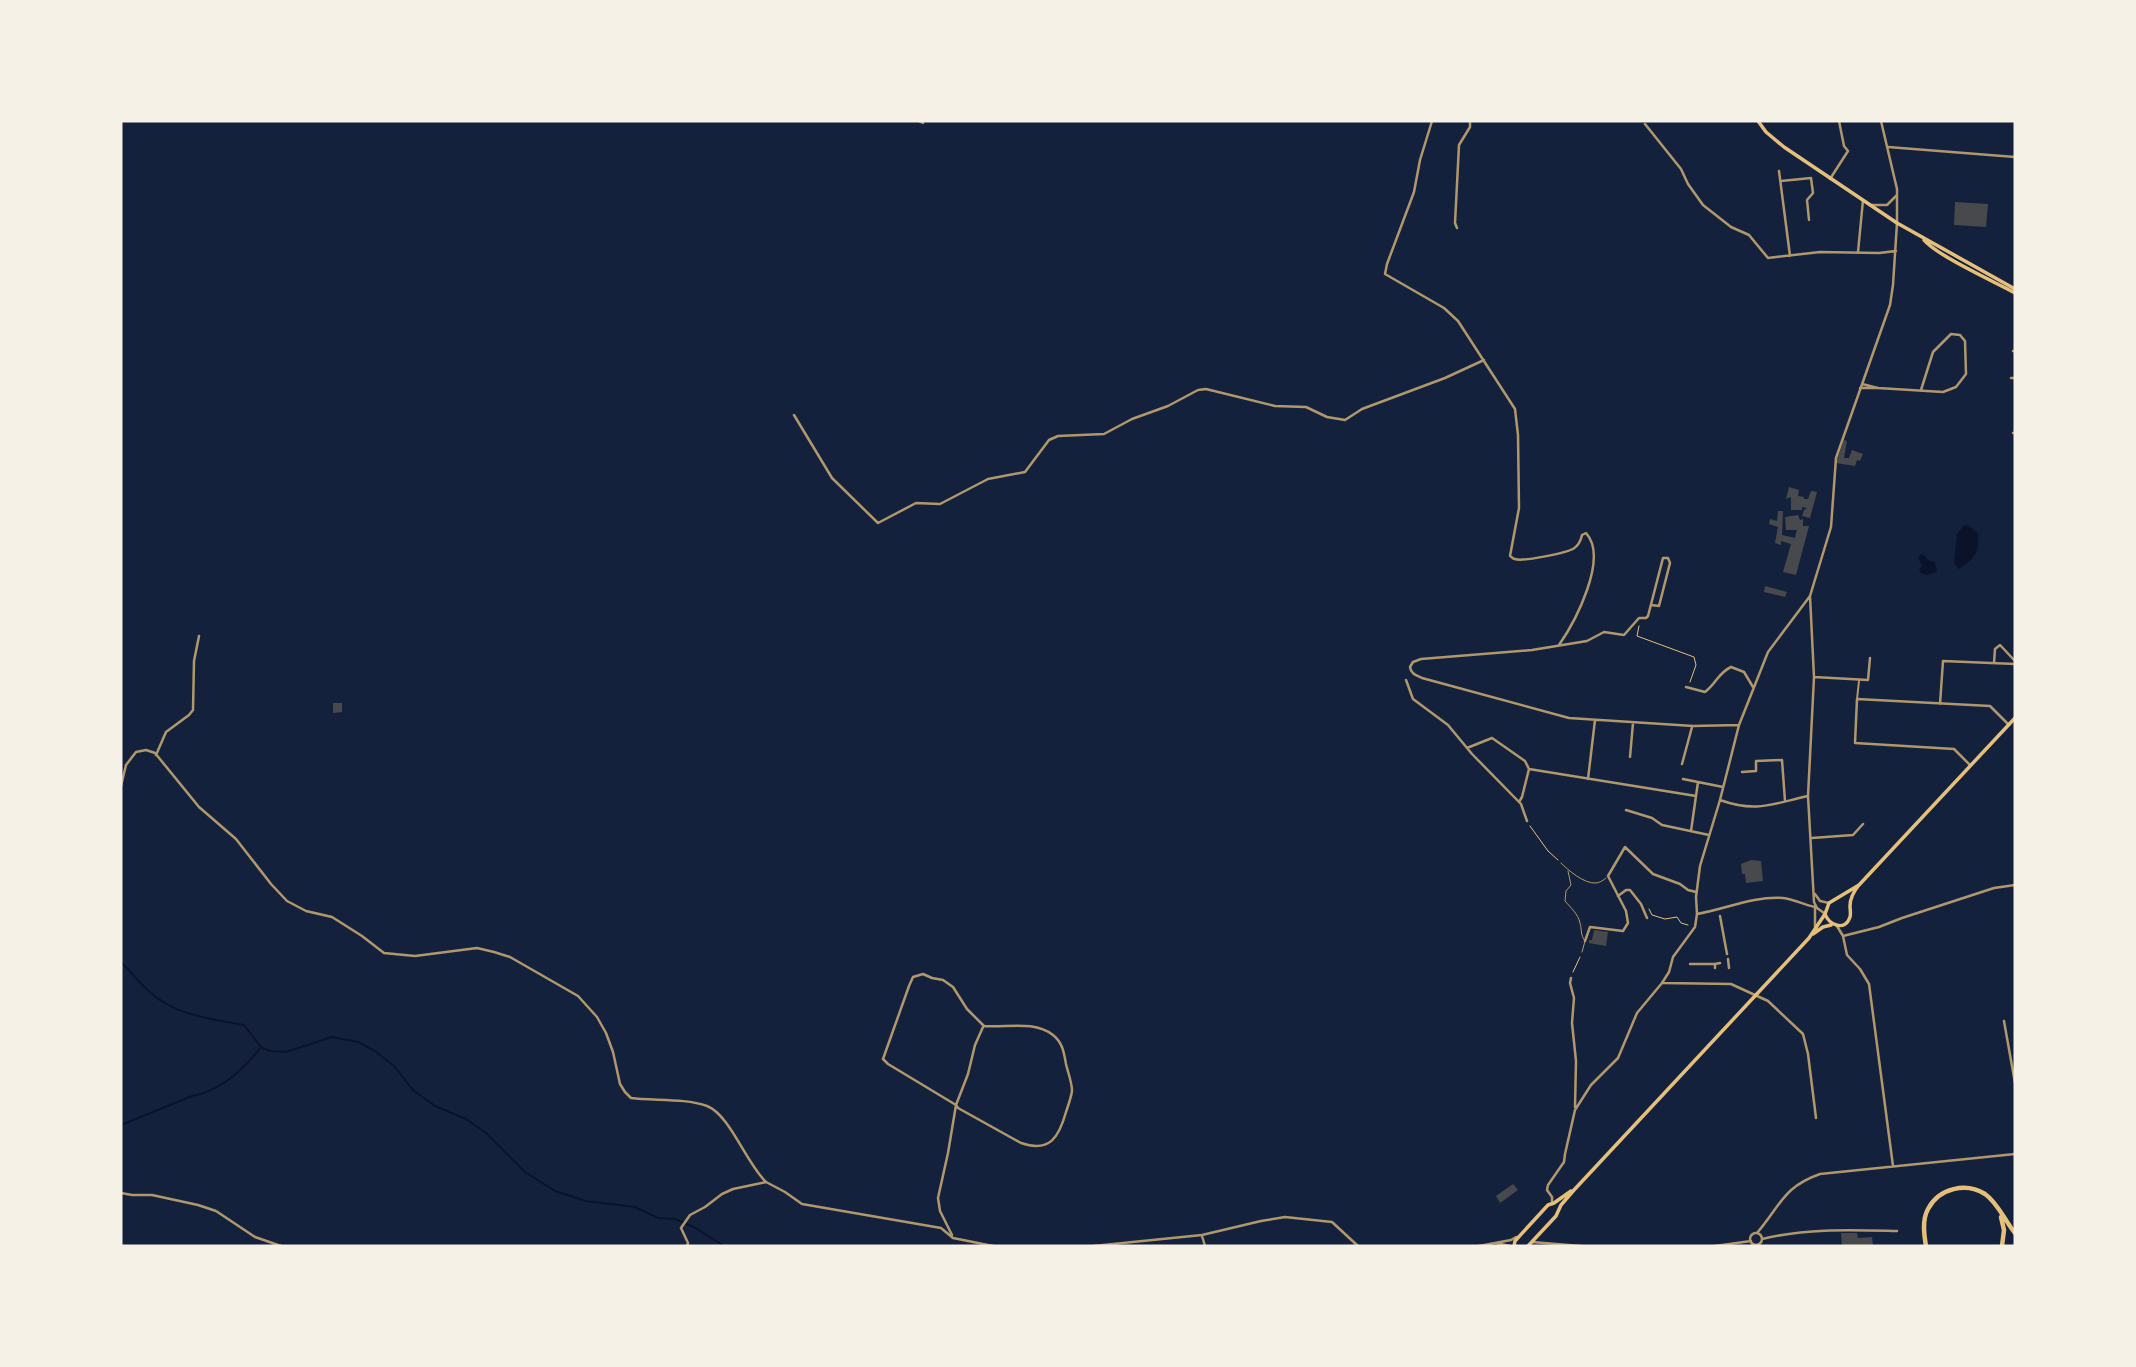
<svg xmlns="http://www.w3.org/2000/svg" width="2136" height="1367" viewBox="0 0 2136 1367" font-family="'DejaVu Sans',sans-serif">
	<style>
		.water { fill: #0b132b }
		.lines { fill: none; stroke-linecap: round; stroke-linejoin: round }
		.stream { stroke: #0b132b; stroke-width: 2 }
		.building { fill: #48494c }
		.path { stroke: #e5c07b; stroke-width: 1 }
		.service { stroke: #b1986c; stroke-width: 1 }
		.pedestrian { stroke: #b1986c; stroke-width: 2 }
		.minor { stroke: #b1986c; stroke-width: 2.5 }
		.tertiary { stroke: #b1986c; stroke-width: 2.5 }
		.secondary { stroke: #e5c07b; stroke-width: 3.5 }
		.motorway { stroke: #e5c07b; stroke-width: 4.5 }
	</style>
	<rect width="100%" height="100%" fill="#14213d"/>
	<path class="water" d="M1968,525L1978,533C1978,537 1979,541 1978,546C1977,556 1966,566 1958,569L1954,563L1957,534L1963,526Z
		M1921,554L1924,555L1928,560L1935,562L1937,572L1926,575L1921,573L1919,569L1922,566L1918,558Z"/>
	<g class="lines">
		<path class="stream" d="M121,962C135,976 148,994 165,1003C188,1017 218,1020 244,1025L261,1047L270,1051L286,1052L332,1037L358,1042L375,1051L395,1067L413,1090L435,1106L466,1119L486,1133L525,1172L555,1191L586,1201L635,1207L658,1218L675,1219L694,1227L724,1246
			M121,1125L192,1096C220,1091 244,1069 261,1047"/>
	</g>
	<path class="building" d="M1955,202L1988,204L1986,227L1954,225Z
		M1844,440L1847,441L1844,458H1849L1852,450L1863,454L1860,461L1857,460L1855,466L1836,463Z
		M1789,487L1799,490L1798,496L1804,497V499H1808L1811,491L1817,492L1810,518L1802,516L1804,510L1807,508L1802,507V510H1791V497L1786,499Z
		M1778,511H1783L1782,535L1795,538L1796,533L1797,530H1786L1785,517L1798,515L1800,520L1803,519V526H1809L1796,575L1783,572L1791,544L1781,541V545L1775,543L1778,527L1769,524L1770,519L1777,521Z
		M1765,586L1787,592L1785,597L1764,592Z
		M333,703H342V712L333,713Z
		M1751,860L1761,861L1763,881L1746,883L1745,874H1742L1741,864Z
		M1594,930L1608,932L1606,946L1589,943V940H1592Z
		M1513,1184L1518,1190L1500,1203L1496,1196Z
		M1841,1233H1857L1858,1238L1872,1237L1873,1246H1842Z"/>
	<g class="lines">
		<path class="path" d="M1639,626L1637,636L1694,657L1696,665L1690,682
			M1530,826L1548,851L1558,860
			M1649,909L1652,915L1665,919L1677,917L1681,923L1688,925
			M1573,972L1580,957"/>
		<path class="service" d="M1561,863C1568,870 1584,884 1596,883C1599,883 1604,880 1606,878
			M1568,871L1571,885L1566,891L1565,901C1571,908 1578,914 1580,923C1582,930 1580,934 1585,941L1582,952"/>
		<path class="pedestrian" d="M1857,699L1859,681"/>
		<path class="minor" d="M919,121L923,123
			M1432,121L1420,160L1414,192L1387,264L1385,274L1444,308L1458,321L1515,409L1518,435L1519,508L1510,556C1512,557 1513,559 1515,559C1522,562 1565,553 1573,549C1578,546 1581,540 1582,535L1586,533C1609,558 1575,622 1559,645
			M1645,124L1681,169L1688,184L1703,205L1731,227L1749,235L1768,258L1820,252L1879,253L1896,251
			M1888,147L2015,157
			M1779,171L1790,256
			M1830,179L1848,151L1844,146L1839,121
			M1781,181L1811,178L1813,193L1807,200L1809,220
			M1872,205H1887L1896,196
			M1457,228L1455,223L1459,145L1470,127V121
			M1858,252L1863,200
			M2013,351H2015
			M2011,378H2015
			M1860,388H1878L1862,384
			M1878,388L1943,392L1956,387L1966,374L1965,341L1960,335L1951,334L1933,352L1921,390
			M794,415L832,478L878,523L916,503L940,504L988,479L1025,472L1049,440L1058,436L1104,434L1132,419L1168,406L1198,390L1206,389L1275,406L1306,407L1327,417L1345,420L1362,409L1445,378L1484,360
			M2013,433H2015
			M1810,596L1814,677L1808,796L1814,902L1817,908L1824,913
			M1651,605L1659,606L1670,563L1668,558H1663L1648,616L1646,618H1639L1624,635L1604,632L1587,641L1532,650L1421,659L1413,662L1410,667C1411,674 1416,675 1422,678L1569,718L1693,726L1739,725
			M1994,663L1995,649L2000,645L2015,661
			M1814,677L1868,680L1870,658
			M1406,680L1413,699L1448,725L1472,754L1521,804L1527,821
			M1686,687L1705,692C1716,684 1718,673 1731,667L1744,672L1753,687
			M1940,704L1943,661L2015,664
			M1467,748L1492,738L1525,761L1529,769L1696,796
			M156,755L166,732L189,715L193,710L194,661L199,636
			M1630,757L1633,723
			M1682,764L1692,727
			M1970,765L1954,749L1855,743L1857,699L1990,706L2009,725
			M1742,772L1756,771V761L1782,760L1785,801
			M1588,779L1595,720
			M1683,779L1723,787
			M121,786L126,765L136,752L146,750L155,753L199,807L236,839L271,884L287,901L306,911L332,917L362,936L384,953L415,956L477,948L494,952L510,957L578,996L597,1017L606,1033L613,1052L620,1084L625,1092L631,1098C654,1101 685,1098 707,1106C730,1115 746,1163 766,1182
			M1720,800C1756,813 1772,804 1808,796
			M1519,802L1522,797L1529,769
			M1626,810L1652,818L1662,825L1709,835
			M1691,831L1698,782
			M1812,838L1853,835L1863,824
			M1815,894L1820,901L1829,903
			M1618,896L1626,890H1630L1641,904L1647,918
			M1815,906V927
			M1697,914C1726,909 1753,896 1783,898C1793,899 1805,905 1815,907
			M1720,916L1727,954
			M1837,926L1843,936L1847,955L1860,969L1869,984L1893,1166
			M1843,936L1879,927L1902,918L1994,888L2015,885
			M1585,941L1590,927L1623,931L1628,923L1626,911L1608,876L1625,847L1653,874L1680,884L1688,890L1696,892
			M1728,959L1729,968
			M1690,964H1715
			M1715,968V964L1720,963
			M923,974L932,978L943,980L953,987L967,1009L984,1026C1006,1028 1034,1020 1053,1035C1063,1043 1064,1053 1066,1064C1068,1073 1072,1082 1072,1091C1071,1098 1068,1106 1066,1112C1059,1137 1050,1153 1021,1143L958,1108L956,1105L888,1064L883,1059L909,986L913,977Z
			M1571,978L1570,983L1574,998L1572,1023L1576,1061L1575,1107
			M1663,983L1731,984L1768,1001L1803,1034L1808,1054L1816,1118
			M2004,1021L2015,1083
			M121,1193L132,1195H152L198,1205L216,1211L255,1237L281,1246
			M1552,1204V1197L1547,1190L1548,1185L1564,1162L1565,1154L1575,1110L1591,1085L1618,1058L1637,1013L1662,983L1669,972L1673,957L1695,927L1697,914L1696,897L1700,866L1720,800L1739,725L1768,652L1810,596L1831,527L1836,458L1890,305L1893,285L1897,223
			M1757,1233C1781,1205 1783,1187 1820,1174L2015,1154
			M1750 1239a6 6 0 1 1 12 0a6 6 0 1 1-12 0Z
			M952,1235L940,1211L938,1198L948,1153L956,1105L968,1074L975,1045L983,1027
			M1202,1236L1205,1246
			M1762,1239C1807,1228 1852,1230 1897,1231
			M1532,1242L1581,1246
			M1496,1243L1510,1246
			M687,1246L688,1243L681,1228L690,1215L705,1207L722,1194L733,1189L766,1182L785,1192L802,1204L941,1228L953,1238L993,1246
			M1093,1246L1202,1235L1261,1221L1285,1217L1332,1222L1358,1246
			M1479,1246L1511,1240L1516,1237
			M1715,1246L1751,1241"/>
		<path class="tertiary" d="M1881,121L1897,189V223"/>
		<path class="secondary" d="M1758,121L1766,132L1784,147L1897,223L2015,289
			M1924,240C1936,255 1995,282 2015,293
			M1825,914C1829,925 1845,932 1850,917C1851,914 1850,909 1850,906C1850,897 1854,891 1859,885L2015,718
			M1813,934L1823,927L1831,925
			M1514,1246L1515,1241L1548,1205L1554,1203L1571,1191
			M1528,1246L1556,1216L1561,1205L1574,1190L1809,938L1825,914L1829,903L1859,885"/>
		<path class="motorway" d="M2001,1217L2004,1230L2002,1246
			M1926,1246C1924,1234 1922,1220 1928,1209C1939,1188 1966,1182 1985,1194C1998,1203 2005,1221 2015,1233"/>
	</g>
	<rect width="2136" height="1367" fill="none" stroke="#f6f1e7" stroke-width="245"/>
</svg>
